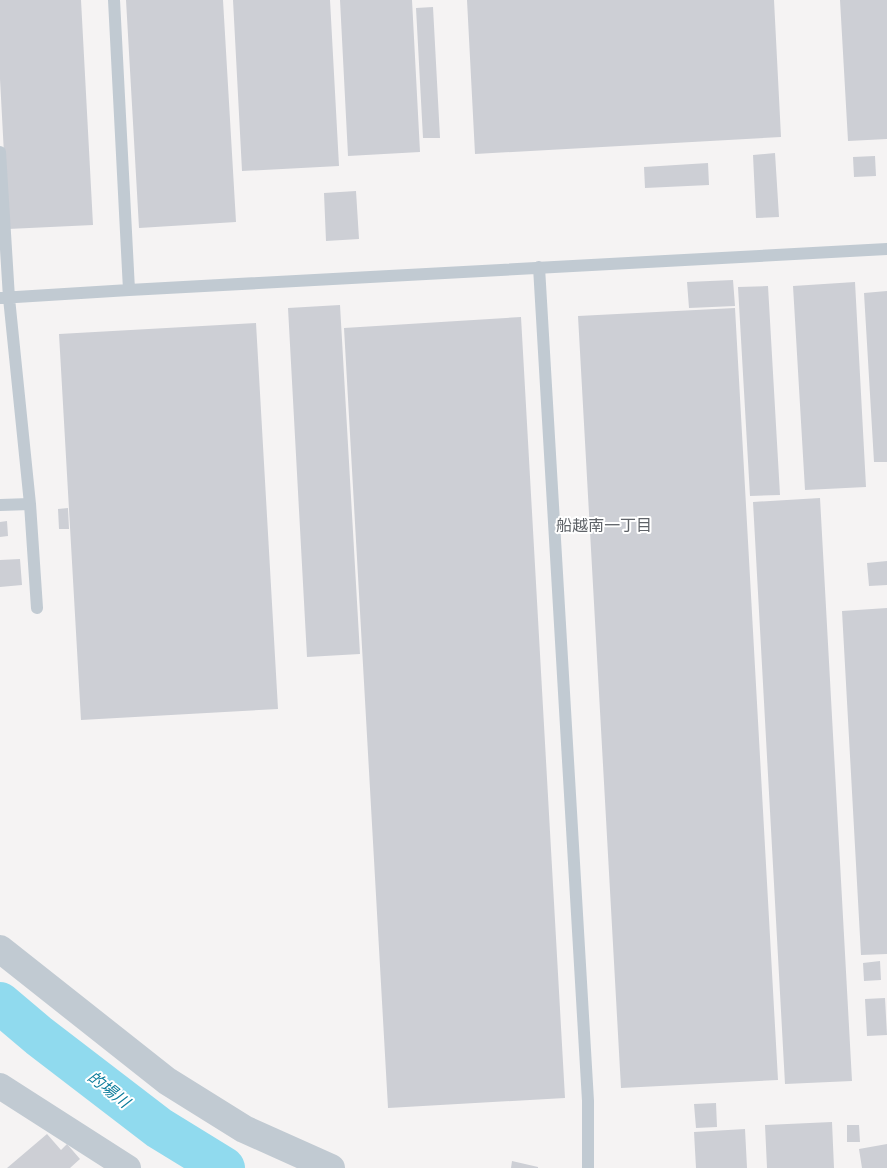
<svg xmlns="http://www.w3.org/2000/svg" width="887" height="1168" viewBox="0 0 887 1168" font-family="Helvetica,'Noto Sans JP',sans-serif">
	<style>
		.lines { fill: none; stroke-linecap: round; stroke-linejoin: round }
		.river { stroke: #90daee; stroke-width: 42 }
		.building { fill: #cdcfd5 }
		.service { stroke: #c1cad2; stroke-width: 12 }
		.minor { stroke: #c1cad2; stroke-width: 26 }
		.tertiary { stroke: #c1cad2; stroke-width: 28 }
		.labels { text-anchor: middle; stroke-width: 4; stroke-linejoin: round; paint-order: stroke }
		.neighbourhood-label { font-size: 16px; fill: #5f6368; stroke: #fff }
		.water-label { font-size: 16px; font-style: italic; fill: #0c7c9b; stroke: #fff }
	</style>
	<rect width="100%" height="100%" fill="#f5f3f3"/>
	<g class="lines">
		<path class="river" d="M0,1003L39,1036L159,1128L224,1168"/>
	</g>
	<path class="building" d="M0,0H81L93,225L8,229L0,79Z
		M126,0H223L236,222L139,228Z
		M233,0H330L339,166L242,171Z
		M340,0H412L420,152L348,156Z
		M467,0H774L781,137L475,154Z
		M840,0H887V139L848,141Z
		M433,7L440,138H423L416,8Z
		M775,153L779,217L756,218L753,155Z
		M875,156L876,176L854,177L853,157Z
		M708,163L709,185L645,188L644,167Z
		M356,191L359,239L326,241L324,193Z
		M733,280L735,306L689,308L687,282Z
		M855,282L866,487L805,490L793,286Z
		M768,286L780,495L750,496L738,287Z
		M887,291V462H874L864,293Z
		M340,305L360,654L307,657L288,308Z
		M735,308L778,1080L621,1088L578,316Z
		M521,317L565,1098L388,1108L344,328Z
		M256,323L278,709L81,720L59,334Z
		M820,498L852,1081L785,1084L753,502Z
		M68,508L69,529H59L58,509Z
		M7,521L8,536L0,537V522Z
		M20,559L22,585L0,587V560Z
		M887,561V585L869,586L867,563Z
		M887,608V954L861,955L842,611Z
		M880,961L881,980L864,981L863,963Z
		M885,998L887,1035L867,1036L865,999Z
		M716,1103L717,1127L696,1128L694,1104Z
		M832,1122L834,1168H767L765,1125Z
		M847,1125H859L860,1142H847Z
		M745,1129L747,1168H696L694,1132Z
		M47,1134L61,1150L67,1144L80,1159L70,1168H7Z
		M887,1144V1168H862L859,1149Z
		M512,1161L538,1167V1168H511Z"/>
	<g class="lines">
		<path class="service" d="M114,0L129,290
			M0,152L9,298L30,504L37,608
			M539,267L588,1101V1168
			M0,298L129,290L887,249
			M0,505L30,504"/>
		<path class="minor" d="M0,1086L128,1168"/>
		<path class="tertiary" d="M0,949L167,1081L244,1129L331,1168"/>
	</g>
	<g class="labels">
		<g class="neighbourhood-label">
			<text x="604" y="531">船越南一丁目</text>
		</g>
		<g class="water-label">
			<text transform="translate(109 1089) rotate(38)" y="6">的場川</text>
		</g>
	</g>
</svg>
